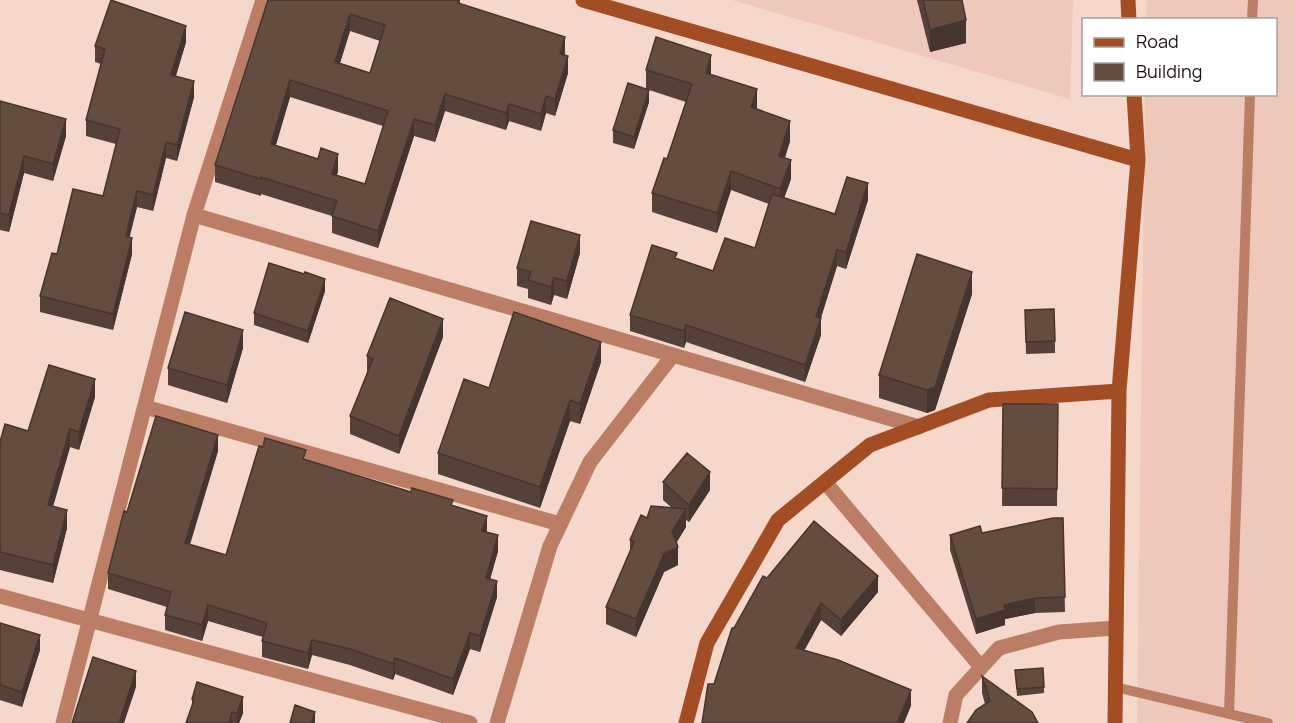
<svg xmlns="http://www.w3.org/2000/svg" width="1295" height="723" viewBox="0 0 1295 723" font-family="Manrope,sans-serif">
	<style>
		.built { fill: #eec8ba }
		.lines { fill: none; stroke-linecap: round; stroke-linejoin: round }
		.lane { stroke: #bb7e65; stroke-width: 10 }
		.street { stroke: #bb7e65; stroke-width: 15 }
		.secondary { stroke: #a34d24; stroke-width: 15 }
		.wall { fill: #564138; fill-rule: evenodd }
		.shaded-wall { fill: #46352e }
		.building { fill: #644c41; stroke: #46352e; stroke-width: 1.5; fill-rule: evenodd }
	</style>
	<rect width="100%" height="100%" fill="#f5d7cb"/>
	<path class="built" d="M732,0H1073L1070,99Z
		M1147,0H1295V723H1137L1145,95L1276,94V20L1146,19Z"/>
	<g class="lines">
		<path class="lane" d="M1252,20L1253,0
			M1115,687L1268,723
			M1229,714L1250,94"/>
		<path class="street" d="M194,215L919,427
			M145,407L560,524
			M825,482L981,667
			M0,596L470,723
			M63,723L194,215L263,0
			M497,723L550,546L590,462L673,355
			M950,723L956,695L999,648L1059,632L1116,628"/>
		<path class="secondary" d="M583,0L1138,160
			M1128,0L1129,20
			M686,723L707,643L778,520L870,445L989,400L1119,391
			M1115,723L1119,391L1138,160L1134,94"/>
	</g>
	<path class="wall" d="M268,0H460V4L565,54L568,73L555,116L546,113L541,131L509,121L506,130L445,111L435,142L414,136L378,248L332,233V216L261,194V196L215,182V165ZM350,31L380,41L370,73L340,63ZM290,97L383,126L365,184L337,175L338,171L276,145Z
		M917,0H962L966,43L930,52Z
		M186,42L176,76L194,97L177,161L166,158L153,211L137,207L129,237L132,254L113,330L40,312V296L57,254L103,196L116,144L86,136V120L101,64L95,62V46Z
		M646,70L711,75L756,109L790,141L785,158L791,179L784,198L835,214L868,200L846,269L837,266L821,318V335L805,382L686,342L684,348L630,331V315L677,259L713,271L755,248L769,204L731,190L717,233L652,212V193L667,159L686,102L649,90V102L634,149L613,143V130L646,89Z
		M0,101L66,136L53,181L24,173L9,232L0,230Z
		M580,253L567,299L554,295L551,305L528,298V289L517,286V268Z
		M325,291L308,343L254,325V313Z
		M972,294L935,410L927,413L879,398V375Z
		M1025,310L1055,341V353L1026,354Z
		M443,337L399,454L350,434V416L367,374V356Z
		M243,348L227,403L168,385V368Z
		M601,362L580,424L570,421L540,508L438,474V453L489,388Z
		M95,397L79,450L70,447L53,507L67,528L53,583L0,570V442L28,431Z
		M1003,404H1058L1057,506H1002Z
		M218,451L190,545L226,555L306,460L453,506L487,532L498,551L490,579L497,597L480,652L470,649L453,695L395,674L393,680L350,665L312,655L308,669L262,657V641L263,637L208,621L202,641L165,630V615L167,607L108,589V573L127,512Z
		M663,482L710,490L689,522L686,520V527L677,542L678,565L664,572L636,637L606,624V607L630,551V540L647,518L672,508L663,500Z
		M1063,518L1065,612L1035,613L1005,619V625L976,634L950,550V535L982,533Z
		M767,578L878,592L841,636L821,620L804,651L911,706L714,684L734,628Z
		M0,623L40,650L22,707L0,700Z
		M1015,670L1044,687V693L1017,696Z
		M982,676L1038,723L985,704L982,693Z
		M192,699L243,713L239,723H186L192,707Z"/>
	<path class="shaded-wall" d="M350,14V31L335,79V62Z
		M966,20V43L930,52V30Z
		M186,26V42L171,91V75Z
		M565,37V54L560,71V54Z
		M711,55V74L706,92V73Z
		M568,56V73L555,116V99Z
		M290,80V97L271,161V144Z
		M194,81V97L177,161V145Z
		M757,89V109L751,127V107Z
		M649,90V102L634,149V137Z
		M445,94V111L435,142V125Z
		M546,96V113L541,131V114Z
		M509,104V121L506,130V113Z
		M66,119V136L53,181V164Z
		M414,119V136L378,248V231Z
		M790,121V141L779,175V156Z
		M166,142V158L153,211V195Z
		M338,154V171L332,191V174Z
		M24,156V173L9,232V215Z
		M791,160V179L780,209V189Z
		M731,171V190L717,233V213Z
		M868,183V200L846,269V252Z
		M137,191V207L126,252V236Z
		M580,235V253L567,299V281Z
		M132,238V254L113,330V314Z
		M837,250V266L816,333V317Z
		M972,272V294L935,410L927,413V390Z
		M554,278V295L551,305V287Z
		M325,279V291L308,343V331Z
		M821,318V335L805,382V365Z
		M443,319V337L399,454V436Z
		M686,325V342L684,348V331Z
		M243,330V348L227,403V385Z
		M601,342V362L580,424V404Z
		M95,379V397L79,450V432Z
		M570,400V421L540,508V487Z
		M70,429V447L48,523V505Z
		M218,435V451L185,559V543Z
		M710,472V490L689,522V505Z
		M686,509V527L672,549V531Z
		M67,510V528L53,583V565Z
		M487,516V532L482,531Z
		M498,535V551L486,594V578Z
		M678,547V565L664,572L636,637V619L664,554Z
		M878,576V592L841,636V620Z
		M497,581V597L480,652V636Z
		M1035,598V613L1005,619V625L976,634V619L1004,605Z
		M821,603V620L796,665V648Z
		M208,605V621L202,641V625Z
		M470,633V649L453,695V679Z
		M40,635V650L22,707V692Z
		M312,640V655L308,669V653Z
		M395,658V674L393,680V664Z
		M136,671V687L124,723H119Z
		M911,690V706L904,723H897Z
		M243,697V713L239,723H237V713Z
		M232,712V723H229Z
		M315,712V723H311Z"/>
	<path class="building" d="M111,0L186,26L171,75L194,81L177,145L166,142L153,195L137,191L126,236L132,238L113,314L40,296L52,253L57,254L73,189L103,196L120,129L86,120L105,49L95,46Z
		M268,0H459L458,3L565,37L560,54L568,56L555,99L546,96L541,114L509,104L506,113L445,94L435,125L414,119L378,231L332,216L337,201L261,177V179L215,165ZM350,14L385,25L370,73L335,62ZM290,80L388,111L365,184L332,174L338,154L321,148L318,159L271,144Z
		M923,0H962L966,20L930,30Z
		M656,37L711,55L706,73L757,89L751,107L790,121L779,156L791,160L780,189L731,171L717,213L652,193L664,158L667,159L692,84L646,70Z
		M628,83L649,90L634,137L613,130Z
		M0,101L66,119L53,164L24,156L9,215L0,213Z
		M847,177L868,183L846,252L837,250L816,317L821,318L805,365L686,325L684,331L630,315L652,245L677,253L675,258L713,271L725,238L755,248L772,194L835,214Z
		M531,221L580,235L567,281L554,278L551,287L528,280L531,272L517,268Z
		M917,254L972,272L935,387L927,390L879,375Z
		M269,263L304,274L305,272L325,279L308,331L254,313Z
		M390,298L443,319L399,436L350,416L373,359L367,356Z
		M1054,309L1055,341L1026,342L1025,310Z
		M185,312L243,330L227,385L168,368Z
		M514,312L601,342L580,404L570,400L540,487L438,453L464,379L489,388Z
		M49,365L95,379L79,432L70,429L48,505L67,510L53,565L0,552V442L5,424L28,431Z
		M1003,404H1058L1057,489L1002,488Z
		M156,416L218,435L185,543L226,555L259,446L263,447L265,438L306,450L303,459L411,492L412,488L453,500L451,505L487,516L482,531L498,535L486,578L497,581L480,636L470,633L453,679L395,658L393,664L350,649L312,640L308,653L262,641L267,623L208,605L202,625L165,615L171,592L108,573L124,511L127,512Z
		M687,453L710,472L689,505L663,482Z
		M651,506L686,509L672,531L678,547L664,554L636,619L606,607L634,542L630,540L641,515L647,518Z
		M1053,518H1063L1065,597L1035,598L1004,605L1005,610L976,619L950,535L980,526L982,533Z
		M814,521L878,576L841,620L821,603L796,648L838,660L911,690L897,723H702L708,684H714L732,628H734L763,576L767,578Z
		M0,623L40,635L22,692L0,685Z
		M93,657L136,671L119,723H72Z
		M1043,668L1044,687L1017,689L1015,670Z
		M982,676L1032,712L1038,723H967L976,710L990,701Z
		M197,682L243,697L237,713L232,712L229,723H186L194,700L192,699Z
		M295,705L315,712L311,723H290Z"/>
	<rect x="1082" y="18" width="195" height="78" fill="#ffffff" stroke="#a4a09f" stroke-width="1.5"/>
	<rect x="1094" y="38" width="30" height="9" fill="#a34d24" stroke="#a4a09f" stroke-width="1.5"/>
	<text x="1136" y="48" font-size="18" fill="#1c120e">Road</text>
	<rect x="1094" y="63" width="30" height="18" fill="#644c41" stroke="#a4a09f" stroke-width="1.5"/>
	<text x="1136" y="78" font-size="18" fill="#1c120e">Building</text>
</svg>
